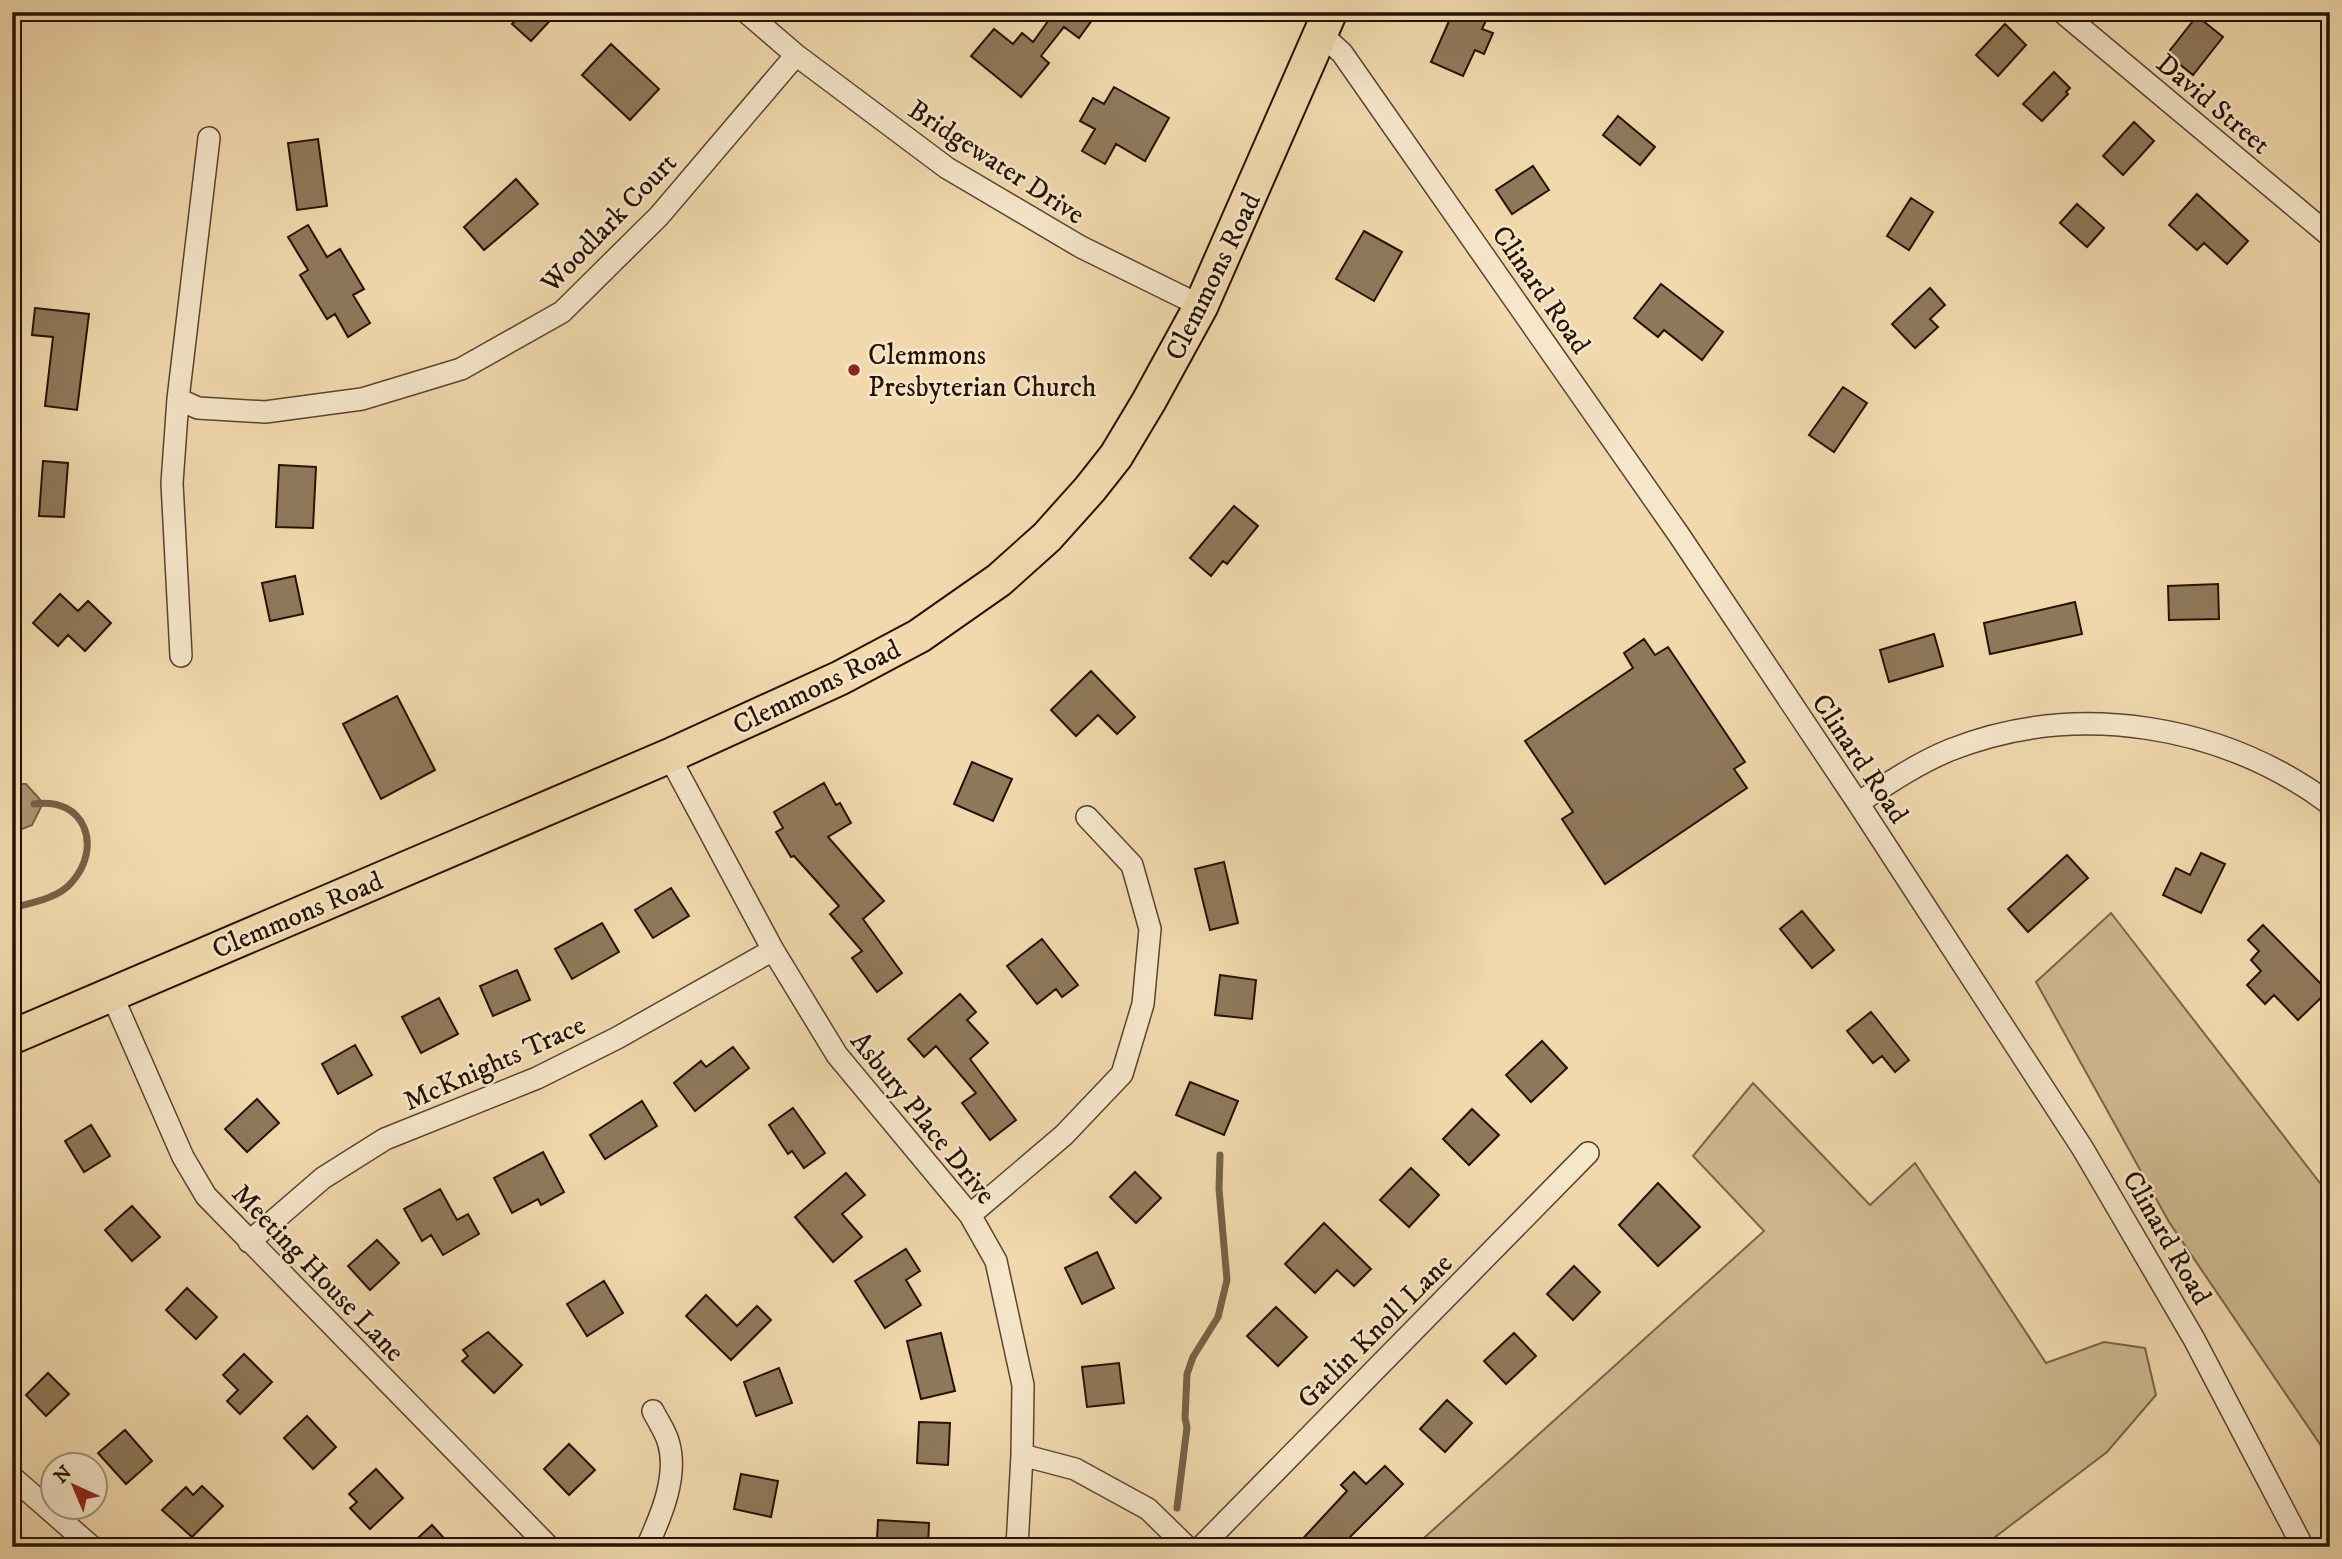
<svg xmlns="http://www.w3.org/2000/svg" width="2342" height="1559" viewBox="0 0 2342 1559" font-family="'IM FELL DW Pica',serif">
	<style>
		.green { fill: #ceb790; stroke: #7a644a; stroke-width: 2 }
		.water { fill: #ac9573; stroke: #766146; stroke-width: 2 }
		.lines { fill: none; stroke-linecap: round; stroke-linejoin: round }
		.stream { stroke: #766146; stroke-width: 7 }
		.building { fill: #8f795b; stroke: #251203; stroke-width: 2 }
		.street-casing { stroke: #58442e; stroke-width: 24 }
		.primary-casing { stroke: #251203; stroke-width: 37 }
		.street { stroke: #f6e6ca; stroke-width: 21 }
		.primary { stroke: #f1d9ad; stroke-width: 33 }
		.poi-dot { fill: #8f2418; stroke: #f6e6ca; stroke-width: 2.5 }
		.labels { text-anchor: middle; stroke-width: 5; stroke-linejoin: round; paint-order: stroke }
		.street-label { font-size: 28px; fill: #251203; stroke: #f6e6ca }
		.poi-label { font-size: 28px; fill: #251203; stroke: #f6e6ca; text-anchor: start }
	</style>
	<rect width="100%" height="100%" fill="#f1d9ad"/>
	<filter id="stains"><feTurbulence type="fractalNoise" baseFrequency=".00286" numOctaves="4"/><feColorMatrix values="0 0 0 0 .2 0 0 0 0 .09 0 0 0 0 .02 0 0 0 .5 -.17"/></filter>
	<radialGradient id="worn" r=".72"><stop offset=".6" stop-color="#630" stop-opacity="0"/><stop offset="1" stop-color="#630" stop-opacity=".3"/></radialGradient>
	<path class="green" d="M2111,913L2330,1196V1459L2169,1222L2036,982Z
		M1753,1083L1870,1205L1915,1163L2046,1363L2104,1342L2145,1348L2156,1395L2107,1452L1982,1547H1414L1764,1231L1693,1156Z"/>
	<path class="water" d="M12,12H20L18,57L12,94Z
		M12,784H26L43,803L32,825L12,833Z"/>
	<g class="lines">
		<path class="stream" d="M12,908C32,903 59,898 72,882C103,847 85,796 34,804
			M1177,1508L1187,1427L1185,1418L1187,1374L1193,1357L1218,1317L1227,1280L1219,1189L1220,1155"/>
	</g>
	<path class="building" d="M523,12H558L531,41L512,24Z
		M1045,12H1098L1079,38L1064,27L1041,56L1049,63L1021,97L971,56L994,29L1013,44L1022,33L1033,42L1051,17Z
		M1453,12H1490L1482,29L1493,33L1484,54L1475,50L1463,76L1431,62Z
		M2197,16L2223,37L2193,75L2167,54Z
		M2005,24L2026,45L1998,76L1976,55Z
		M611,44L659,89L630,120L582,75Z
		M2054,72L2070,88L2066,92L2068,94L2042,121L2023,104Z
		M1114,87L1169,118L1145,161L1116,144L1105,164L1082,151L1095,129L1080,121L1093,98L1104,104Z
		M1618,116L1655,147L1640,165L1603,135Z
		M2134,122L2154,141L2123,175L2103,156Z
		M318,139L327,206L297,210L288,143Z
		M1533,166L1549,190L1512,214L1496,190Z
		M516,179L538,204L484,250L464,227Z
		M2197,194L2248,241L2227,264L2204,243L2197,250L2169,225Z
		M1911,198L1933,212L1909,250L1887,236Z
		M2077,204L2104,228L2087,247L2060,223Z
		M308,225L327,257L340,249L364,289L353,295L370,323L348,337L335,314L327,319L300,275L308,270L288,237Z
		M1364,231L1402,252L1374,301L1336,279Z
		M1661,284L1723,332L1702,360L1664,330L1658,337L1634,318Z
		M1930,288L1945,305L1930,319L1938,327L1915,348L1892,324Z
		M35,308L89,314L77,410L45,406L53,337L32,335Z
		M1843,387L1867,403L1834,452L1809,435Z
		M43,461L68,463L64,517L39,516Z
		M279,465L316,467L313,528L276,527Z
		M1234,506L1258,526L1227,564L1223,561L1211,576L1190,558Z
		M295,576L303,614L270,621L262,583Z
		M2218,584L2219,619L2169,620L2168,586Z
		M60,594L78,611L88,601L111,623L85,651L68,635L58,646L33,623Z
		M2075,602L2082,634L1990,654L1984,623Z
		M1934,634L1943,666L1889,682L1880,650Z
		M1644,639L1655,655L1668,647L1745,762L1734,769L1747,788L1605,884L1562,819L1573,812L1525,741L1633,668L1624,653Z
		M1091,671L1135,717L1117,734L1098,715L1076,736L1051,710Z
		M397,696L435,770L381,799L343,724Z
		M972,762L1012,779L993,821L954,804Z
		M824,783L836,805L840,803L851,823L828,837L884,901L863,919L902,973L877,992L852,958L862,951L830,914L839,906L794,856L791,857L776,832L783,828L774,812Z
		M2201,853L2225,864L2201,913L2163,895L2176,868L2190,875Z
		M2067,855L2088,878L2028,932L2008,909Z
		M1224,862L1238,923L1210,930L1195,869Z
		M671,888L689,916L653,938L635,910Z
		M1802,911L1834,950L1812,968L1780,929Z
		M602,923L619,952L572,979L555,949Z
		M2263,925L2328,991L2298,1020L2274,995L2265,1004L2247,985L2261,971L2251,960L2259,951L2248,940Z
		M1042,939L1078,985L1062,997L1056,989L1037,1004L1007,966Z
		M517,970L530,1000L493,1016L480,986Z
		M1220,975L1256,980L1252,1019L1215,1015Z
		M960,994L976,1012L967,1020L988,1043L970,1059L1016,1120L990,1140L962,1103L976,1093L936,1046L924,1057L908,1039Z
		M439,998L458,1034L421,1053L402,1017Z
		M1871,1012L1909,1060L1895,1072L1882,1056L1873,1063L1847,1031Z
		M1542,1041L1567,1068L1531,1102L1506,1075Z
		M355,1045L372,1075L338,1094L322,1064Z
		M733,1047L749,1068L695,1111L674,1083L701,1061L706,1067Z
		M1190,1082L1238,1101L1224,1135L1176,1115Z
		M257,1099L279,1123L247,1152L225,1129Z
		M642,1101L657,1126L605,1159L590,1135Z
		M793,1108L825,1153L804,1168L792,1151L788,1154L769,1125Z
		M1472,1109L1499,1135L1469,1165L1443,1139Z
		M91,1125L110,1156L84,1172L65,1141Z
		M543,1152L564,1192L541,1205L538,1199L512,1213L494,1178Z
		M1411,1168L1439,1195L1409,1227L1380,1200Z
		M1135,1172L1161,1198L1136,1223L1110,1197Z
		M846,1173L865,1195L842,1214L862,1237L833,1262L795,1217Z
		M1658,1183L1700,1227L1658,1266L1619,1225Z
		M440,1189L457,1220L468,1214L479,1234L443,1255L431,1235L422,1241L404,1209Z
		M132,1206L160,1237L132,1261L105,1230Z
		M1324,1223L1371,1269L1354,1286L1337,1270L1315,1293L1285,1264Z
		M377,1240L399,1263L370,1290L348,1266Z
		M906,1249L920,1271L906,1280L921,1305L885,1328L855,1281Z
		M1097,1252L1114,1288L1082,1304L1065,1268Z
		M1574,1266L1600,1292L1573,1320L1547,1294Z
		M604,1281L623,1313L587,1336L567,1304Z
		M187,1288L217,1317L196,1339L166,1310Z
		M706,1295L737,1326L757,1306L771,1320L731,1360L686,1316Z
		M1276,1307L1307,1337L1278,1366L1247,1336Z
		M488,1332L522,1365L494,1393L462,1361L468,1356L463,1350Z
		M941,1333L955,1391L921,1399L907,1341Z
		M1514,1333L1536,1356L1506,1384L1484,1361Z
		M244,1354L272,1382L240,1414L227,1401L238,1390L223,1375Z
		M1119,1363L1124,1403L1087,1407L1082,1367Z
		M779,1368L792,1403L756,1416L744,1382Z
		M48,1373L69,1394L46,1416L26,1395Z
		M1447,1400L1472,1423L1445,1452L1420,1429Z
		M307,1416L336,1447L313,1469L284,1438Z
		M919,1422L950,1423L948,1465L917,1463Z
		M125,1430L152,1461L126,1484L98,1453Z
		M569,1444L595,1470L569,1495L544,1469Z
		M1385,1466L1403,1484L1340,1547H1295L1347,1491L1341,1485L1354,1472L1366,1484Z
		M376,1469L403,1498L370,1529L350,1508L357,1502L349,1494Z
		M741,1474L778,1481L771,1517L734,1509Z
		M202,1486L223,1506L192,1537L162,1510L186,1487L193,1495Z
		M878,1520L929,1523L928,1547H892L893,1540L877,1539Z
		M432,1525L452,1547H408Z"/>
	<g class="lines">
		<defs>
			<path id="street" d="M746,12L796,55L947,168L1081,247L1201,306
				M2062,12L2330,236
				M1321,34L1342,53L1679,535L1858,803L2083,1149L2194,1339L2303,1547
				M178,399L198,408L265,412L362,399L461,369L562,312L659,216L796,55
				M181,656L172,483L178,399L209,138
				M669,756L773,950L837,1055L970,1215L996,1261L1023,1385L1022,1455L1017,1547
				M1858,803C1887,784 1918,763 1950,750C2076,700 2222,724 2330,804
				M111,993L183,1157L206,1196L549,1547
				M970,1215L1064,1135L1122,1074L1143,1004L1150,929L1132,865L1087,817
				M249,1242L323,1178L385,1139L537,1078L617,1038L773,950
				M1022,1455L1075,1469L1148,1509L1187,1547
				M12,1477L92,1547
				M647,1547C661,1516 679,1475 668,1441C665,1431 658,1421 653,1411
				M1201,1547L1588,1153"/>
			<path id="primary" d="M12,1037L669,756L840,678L919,636L999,580L1047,537L1090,489L1116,456L1149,401L1201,306L1330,12"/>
		</defs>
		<use href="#street" class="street-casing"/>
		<use href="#primary" class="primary-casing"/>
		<use href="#street" class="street"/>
		<use href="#primary" class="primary"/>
	</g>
	<circle class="poi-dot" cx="854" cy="370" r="7"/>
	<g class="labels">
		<g class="street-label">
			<text transform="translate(2214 103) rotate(40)" y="10">David Street</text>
			<text transform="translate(997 161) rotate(33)" y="10">Bridgewater Drive</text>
			<text transform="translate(608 222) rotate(-46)" y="10">Woodlark Court</text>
			<text transform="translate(1212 276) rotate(-64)" y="10">Clemmons Road</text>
			<text transform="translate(1542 289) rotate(55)" y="10">Clinard Road</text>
			<text transform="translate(816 686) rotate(-26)" y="10">Clemmons Road</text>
			<text transform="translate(1861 758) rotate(56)" y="10">Clinard Road</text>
			<text transform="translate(297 914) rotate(-23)" y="10">Clemmons Road</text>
			<text transform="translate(494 1062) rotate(-24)" y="10">McKnights Trace</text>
			<text transform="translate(924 1117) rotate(51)" y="10">Asbury Place Drive</text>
			<text transform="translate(2168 1237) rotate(60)" y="10">Clinard Road</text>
			<text transform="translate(319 1272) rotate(46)" y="10">Meeting House Lane</text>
			<text transform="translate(1374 1330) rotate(-45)" y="10">Gatlin Knoll Lane</text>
		</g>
		<g class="poi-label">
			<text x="868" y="364">Clemmons<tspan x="868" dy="32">Presbyterian Church</tspan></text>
		</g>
	</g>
	<rect width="2342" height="1559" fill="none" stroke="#f1d9ad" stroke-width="42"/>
	<rect x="14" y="14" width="2314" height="1531" fill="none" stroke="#251203" stroke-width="3.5"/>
	<rect x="21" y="21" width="2300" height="1517" fill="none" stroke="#251203" stroke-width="2"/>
	<g transform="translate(74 1486) rotate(316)"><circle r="33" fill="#f6e6ca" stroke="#a2917a" stroke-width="2"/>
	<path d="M0-5L12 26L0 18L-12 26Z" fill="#8f2418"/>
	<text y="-10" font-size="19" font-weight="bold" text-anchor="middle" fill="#251203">N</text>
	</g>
	<rect width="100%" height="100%" filter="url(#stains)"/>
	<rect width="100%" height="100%" fill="url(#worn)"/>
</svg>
